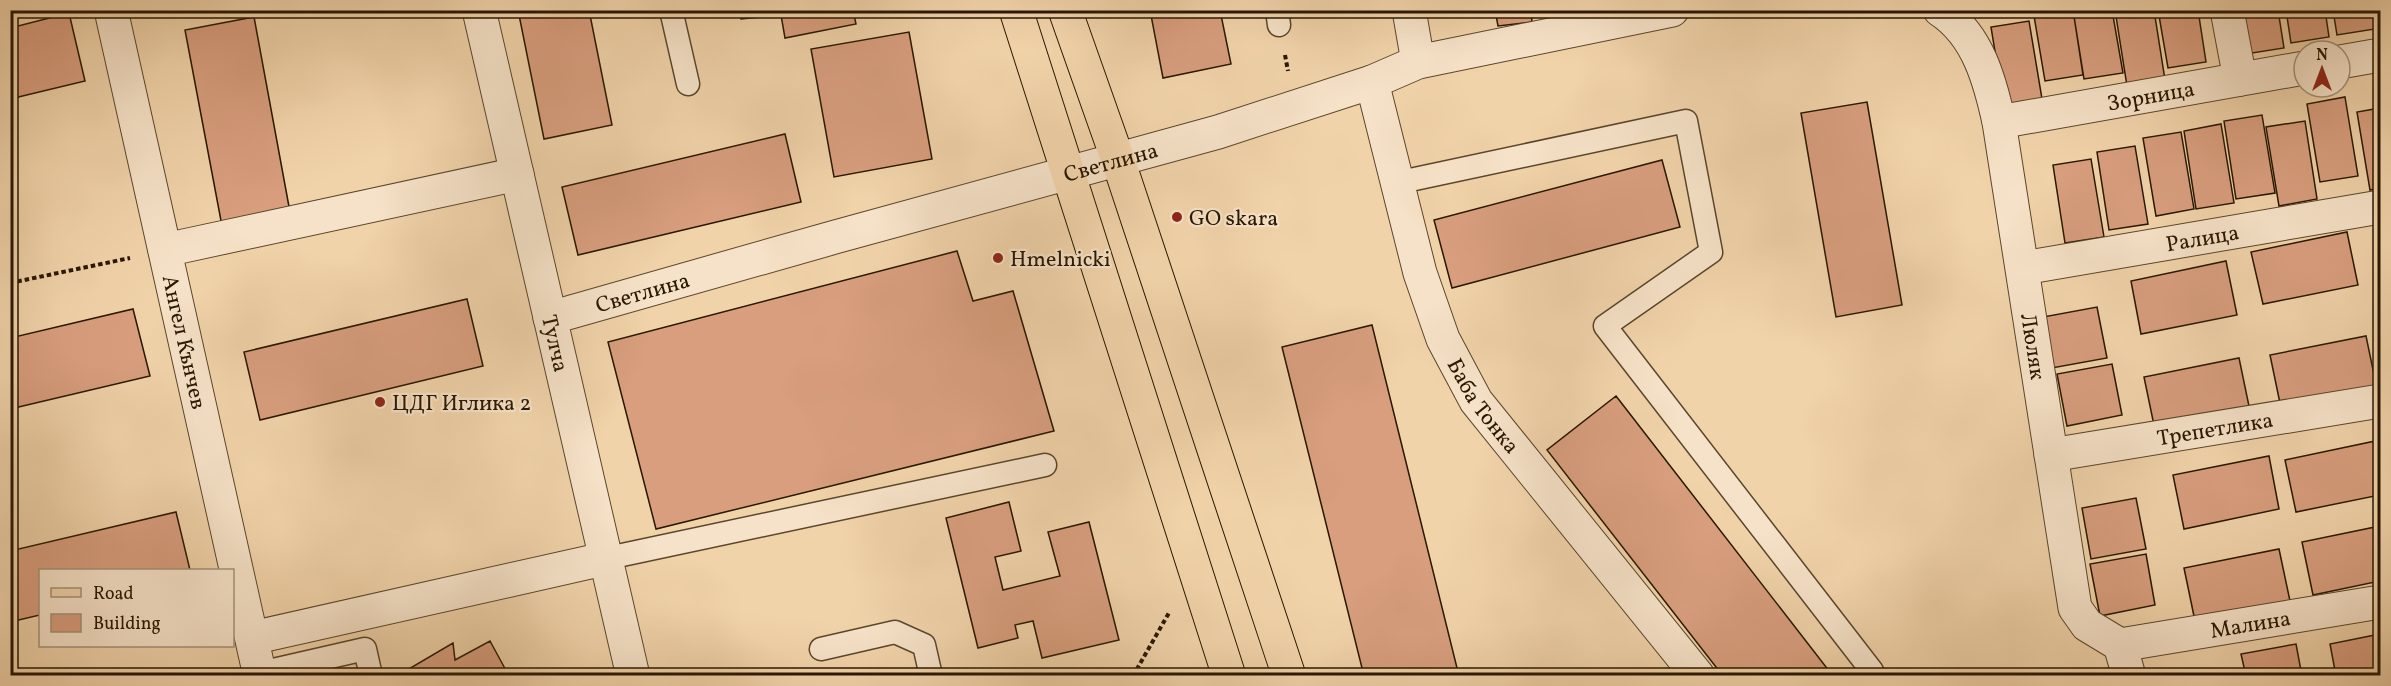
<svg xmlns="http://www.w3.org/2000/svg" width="2391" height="686" viewBox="0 0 2391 686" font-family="Vollkorn,serif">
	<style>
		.building { fill: #d89e7e; stroke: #281701; stroke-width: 1.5 }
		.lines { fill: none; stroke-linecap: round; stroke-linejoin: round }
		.service-casing { stroke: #5a462b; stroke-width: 25 }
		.minor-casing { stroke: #5a462b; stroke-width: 35 }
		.primary-casing { stroke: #281701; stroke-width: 35 }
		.path { stroke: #281701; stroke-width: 4; stroke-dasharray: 4.5 3; stroke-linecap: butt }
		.service { stroke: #f6e2c8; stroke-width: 22 }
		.minor { stroke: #f6e2c8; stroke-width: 33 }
		.primary { stroke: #f1d3aa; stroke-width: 33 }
		.poi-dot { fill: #8f2418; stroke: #f6e2c8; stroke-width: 2 }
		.labels { text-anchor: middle; stroke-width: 4.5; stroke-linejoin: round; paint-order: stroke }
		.street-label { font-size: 22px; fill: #281701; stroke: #f6e2c8 }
		.poi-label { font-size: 22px; fill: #281701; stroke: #f6e2c8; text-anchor: start }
	</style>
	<rect width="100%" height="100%" fill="#f1d3aa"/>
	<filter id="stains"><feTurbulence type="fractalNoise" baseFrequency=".00333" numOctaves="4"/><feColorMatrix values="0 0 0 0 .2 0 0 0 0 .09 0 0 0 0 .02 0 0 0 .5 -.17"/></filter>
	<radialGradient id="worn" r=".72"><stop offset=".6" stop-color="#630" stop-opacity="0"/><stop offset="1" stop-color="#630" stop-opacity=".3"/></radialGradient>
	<path class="building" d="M518,10H589L612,125L544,139Z
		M740,10H853L856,24L785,38L781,15L741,19Z
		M1150,10H1220L1231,64L1163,78Z
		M1495,10H1531L1532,22L1498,26Z
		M2033,10H2073L2083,75L2045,81Z
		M2073,10H2112L2123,73L2084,79Z
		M2115,10H2154L2165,80L2127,86Z
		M2158,10H2198L2206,62L2168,68Z
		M2238,10H2278L2284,48L2246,54Z
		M2286,10H2325L2329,37L2291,43Z
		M2333,10H2372L2375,29L2337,35Z
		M2374,10H2380V31L2378,32Z
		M69,13L85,81L10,99V28Z
		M254,17L290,212L222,226L185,30Z
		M2029,21L2042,99L2004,106L1991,27Z
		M909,32L932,159L834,177L811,49Z
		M2345,97L2358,176L2320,182L2307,104Z
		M1867,102L1902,305L1836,317L1801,113Z
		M2380,108V188L2370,190L2357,112Z
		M2262,115L2275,193L2236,199L2224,121Z
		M2305,121L2317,199L2279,206L2266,127Z
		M2221,124L2234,203L2196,209L2184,131Z
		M2181,132L2194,209L2156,216L2143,138Z
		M785,134L801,202L578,255L562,187Z
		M2135,146L2148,224L2109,230L2097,152Z
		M2091,159L2104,237L2065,243L2053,165Z
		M1662,160L1680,227L1452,288L1434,220Z
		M2347,232L2358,285L2263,304L2251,252Z
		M957,251L973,301L1013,291L1054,431L656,529L608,342Z
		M2226,261L2237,315L2141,334L2131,281Z
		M467,299L483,366L260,420L244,352Z
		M2097,307L2107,358L2052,368L2043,317Z
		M133,309L150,376L10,409V338Z
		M1372,325L1459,676H1364L1282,347Z
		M2366,336L2377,389L2281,408L2270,355Z
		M2239,358L2250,411L2155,430L2144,377Z
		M2112,364L2122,415L2067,426L2057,374Z
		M1616,396L1833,676H1723L1547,450Z
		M2380,440V495L2296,512L2285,460Z
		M2269,456L2279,509L2184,529L2173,475Z
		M2136,498L2146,549L2091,559L2082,508Z
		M1009,502L1021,551L995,557L1003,590L1060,576L1048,532L1089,522L1119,640L1042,658L1033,621L1015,625L1018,638L978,648L946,518Z
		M176,512L190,570H40V615L10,622V551Z
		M2380,526V581L2313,595L2302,542Z
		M2279,549L2290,601L2195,621L2184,568Z
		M2146,554L2155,605L2100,616L2090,564Z
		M2380,634V676H2336L2330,644Z
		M490,641L509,676H410L407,670L453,643L455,660Z
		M2296,644L2302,676H2246L2241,654Z"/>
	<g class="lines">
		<defs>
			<path id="service" d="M671,10L688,84
				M1277,10L1279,25
				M1396,183L1686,121L1711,252L1605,326L1872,671L1866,676
				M608,558L1045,465
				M821,649L895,632L924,645L931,676
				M260,673L365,649L371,676"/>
			<g id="minor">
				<path id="s1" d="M111,10L260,676"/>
				<path id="s2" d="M479,10L633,676"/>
				<path d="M1409,10L1418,62"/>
				<path id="s3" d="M1940,10C1978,35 1990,81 1999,122L2075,608L2087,625L2120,645L2129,676"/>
				<path d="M2227,10L2240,79"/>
				<path d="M2340,62L2380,55"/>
				<path id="s4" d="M1372,82L1420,273L1443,339L1476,401L1698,676"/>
				<path id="s5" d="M1999,122L2304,68"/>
				<path d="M165,250L517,174"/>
				<path id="s6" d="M2023,268L2380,207"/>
				<path id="s7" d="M550,318L835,237L1218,132L1372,82L1418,62L1672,10"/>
				<path id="s8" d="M2051,455L2380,401"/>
				<path d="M252,638L608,558"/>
				<path id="s9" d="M2120,645L2380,602"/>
			</g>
			<path id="primary" d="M1016,10L1229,676
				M1065,10L1118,160L1289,676"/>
		</defs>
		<use href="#service" class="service-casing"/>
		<use href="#minor" class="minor-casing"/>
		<use href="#primary" class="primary-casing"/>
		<path class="path" d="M1285,55L1288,71
			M10,283L130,258
			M1133,676L1170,611"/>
		<use href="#service" class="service"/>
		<use href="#minor" class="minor"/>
		<use href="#primary" class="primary"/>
	</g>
	<g class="poi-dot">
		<circle cx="1177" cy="217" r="6"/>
		<circle cx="998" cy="258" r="6"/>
		<circle cx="380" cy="402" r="6"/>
	</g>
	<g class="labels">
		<g class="street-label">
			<text dy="8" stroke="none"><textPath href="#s5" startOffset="154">Зорница</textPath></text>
			<text dy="8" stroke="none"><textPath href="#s7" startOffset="582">Светлина</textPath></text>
			<text dy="8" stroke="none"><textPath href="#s6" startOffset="182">Ралица</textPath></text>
			<text dy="8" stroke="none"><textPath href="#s7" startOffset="96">Светлина</textPath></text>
			<text dy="8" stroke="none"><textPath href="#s1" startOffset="340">Ангел Кънчев</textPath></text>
			<text dy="8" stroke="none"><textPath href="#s2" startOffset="342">Тулча</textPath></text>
			<text dy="8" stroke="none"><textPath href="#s3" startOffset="357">Люляк</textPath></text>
			<text dy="8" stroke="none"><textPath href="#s4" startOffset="345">Баба Тонка</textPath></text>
			<text dy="8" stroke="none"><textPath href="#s8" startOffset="166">Трепетлика</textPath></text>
			<text dy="8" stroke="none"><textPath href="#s9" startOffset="132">Малина</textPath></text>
		</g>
		<g class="poi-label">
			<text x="1189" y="225">GO skara</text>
			<text x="1010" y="266">Hmelnicki</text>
			<text x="392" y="410">ЦДГ Иглика 2</text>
		</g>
	</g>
	<rect width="2391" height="686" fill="none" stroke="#f1d3aa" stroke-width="36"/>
	<rect x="12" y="12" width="2367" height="662" fill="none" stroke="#281701" stroke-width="3"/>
	<rect x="18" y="18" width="2355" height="650" fill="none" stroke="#281701" stroke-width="1.5"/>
	<rect x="39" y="569" width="195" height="78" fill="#f6e2c8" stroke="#a49178" stroke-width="1.5"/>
	<rect x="51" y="588" width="30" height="9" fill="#f1d3aa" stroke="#a49178" stroke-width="1.5"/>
	<text x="93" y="599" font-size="18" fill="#281701">Road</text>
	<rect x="51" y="614" width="30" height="18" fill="#d89e7e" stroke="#a49178" stroke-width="1.5"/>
	<text x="93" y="629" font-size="18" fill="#281701">Building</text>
	<g transform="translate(2322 69)"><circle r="28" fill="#f6e2c8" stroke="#a49178" stroke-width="1.5"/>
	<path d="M0-4.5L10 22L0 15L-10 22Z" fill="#8f2418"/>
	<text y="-9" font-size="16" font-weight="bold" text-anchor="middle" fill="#281701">N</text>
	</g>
	<rect width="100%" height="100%" filter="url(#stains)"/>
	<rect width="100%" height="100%" fill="url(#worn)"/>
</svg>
